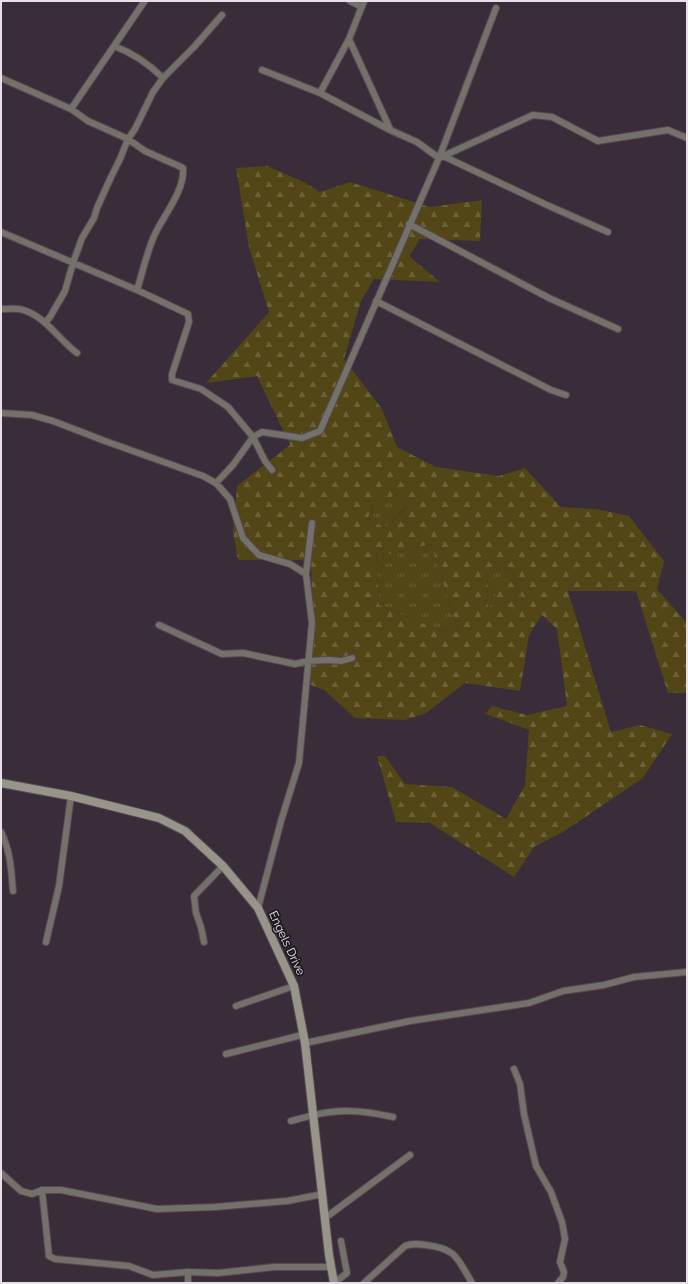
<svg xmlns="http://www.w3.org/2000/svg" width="688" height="1284" viewBox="0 0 688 1284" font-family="Raleway,sans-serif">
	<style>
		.grass { fill: url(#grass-tufts) }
		.forest { fill: url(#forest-firs); fill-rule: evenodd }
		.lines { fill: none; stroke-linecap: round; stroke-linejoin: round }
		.street-casing { stroke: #544a55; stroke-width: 8 }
		.secondary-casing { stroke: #544a55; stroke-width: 10 }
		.street { stroke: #73716a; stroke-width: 6 }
		.secondary { stroke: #979489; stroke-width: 8 }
		.labels { text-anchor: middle; stroke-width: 3.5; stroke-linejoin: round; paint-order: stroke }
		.street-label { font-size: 12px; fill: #e7e0e8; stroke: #1c181d }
	</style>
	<defs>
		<pattern id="grass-tufts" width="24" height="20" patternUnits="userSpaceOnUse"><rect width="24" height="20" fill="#524516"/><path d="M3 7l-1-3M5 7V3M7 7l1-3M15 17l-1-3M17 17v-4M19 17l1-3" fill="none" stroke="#6b6038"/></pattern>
		<pattern id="forest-firs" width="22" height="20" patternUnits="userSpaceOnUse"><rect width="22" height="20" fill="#524516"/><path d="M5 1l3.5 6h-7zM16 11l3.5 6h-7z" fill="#6b6038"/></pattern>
	</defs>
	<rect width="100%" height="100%" fill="#382d39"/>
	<path class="grass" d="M397,495L406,507L385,528L368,518L374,502Z
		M431,544L458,631L436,629L379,605L376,557Z
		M511,569L524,604L488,613L487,572Z"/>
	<path class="forest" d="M267,166L306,183L320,192L350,182L430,207L482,200L480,241L420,239L409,256L440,282L374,279L361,301L344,359L382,409L397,447L436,467L499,476L525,468L561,507L597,509L629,516L664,561L657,589L687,623V693H668L636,591H568L611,732L640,725L672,734L643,778L563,832L534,847L514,877L430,823L396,822L377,756H385L405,784L452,787L506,819L525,785L529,730L485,714L492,706L527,715L567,706L557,629L542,615L529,635L520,691L465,683L426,713L405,720L355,718L324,690L303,682L309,625L312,609L311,560H238L233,532L237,486L290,445L257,376L206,383L269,312L249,247L236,168ZM397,495L406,508L385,528L368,518L374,502ZM431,544L458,631L436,629L379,605L376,557ZM511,569L523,601L511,582L501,583L488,612L487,572Z"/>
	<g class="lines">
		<defs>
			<path id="street" d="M350,1L362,7
				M364,1L349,39L390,129
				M114,46C133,53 149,64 163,78
				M262,70L320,93L390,130L417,142L439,158
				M1,78L71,109L144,2
				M320,93L349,39
				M71,109L88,121L128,139L145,151L181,167L183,168C185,190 164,215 155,234C147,251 143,271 137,290
				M443,156L549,206L608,232
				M439,158L533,115L552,117L598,141L668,130L687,138
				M409,224L549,298L618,329
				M1,232L137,290L188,314L189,322L172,374V380L201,389L228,407L253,437L265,461L272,470
				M376,301L551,390L566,395
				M1,309C8,309 17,308 23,310C45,316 59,340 77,353
				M45,323L50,317L65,291L73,263L82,238L94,218L97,208L111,177L120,159L128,139L135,129L153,92L163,78L194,47L222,15
				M1,413L32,415L53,421L105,441L203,476L216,483L233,465L253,437L262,432L302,438L320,431L439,158L496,8
				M216,483L230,499L243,538L259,555L290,564L306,574L312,623L299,763L281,821L258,908
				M306,574L312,523
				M159,625L222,654L243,653L295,664L308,661L328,660L342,661L352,658
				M1,832C11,853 11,869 13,891
				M46,942L59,886L71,796
				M204,942L201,927L196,913L194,896L223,866
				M236,1006L294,986
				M305,1043L410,1021L529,1003L563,991L604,985L634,977L687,972
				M226,1054L302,1035
				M514,1069L520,1084L524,1114L536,1166L551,1192L562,1222L565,1239L560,1262L564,1272L563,1277L558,1283
				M291,1121C309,1116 330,1110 349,1111C364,1111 379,1114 393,1117
				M1,1173L21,1191L32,1194L42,1190H61L157,1209L215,1207L287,1201L323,1194
				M42,1190L49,1256L55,1259L129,1266L153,1275L188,1272L218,1273L274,1267H331
				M325,1218L410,1155
				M188,1272V1283
				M334,1283L347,1273L341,1241
				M364,1283L405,1246C412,1243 419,1244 426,1245C457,1249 457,1258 472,1283"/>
			<path id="secondary" d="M1,783L71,796L159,818L185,831L223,866L258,908L294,986L305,1043L329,1255L334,1283"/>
		</defs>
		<use href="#street" class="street-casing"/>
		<use href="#secondary" class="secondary-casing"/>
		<use href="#street" class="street"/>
		<use href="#secondary" class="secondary"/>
	</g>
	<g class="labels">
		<g class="street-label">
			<text transform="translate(287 943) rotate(65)" y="4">Engels Drive</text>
		</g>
	</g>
	<rect width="688" height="1284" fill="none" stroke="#e7e0e8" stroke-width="4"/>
</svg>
